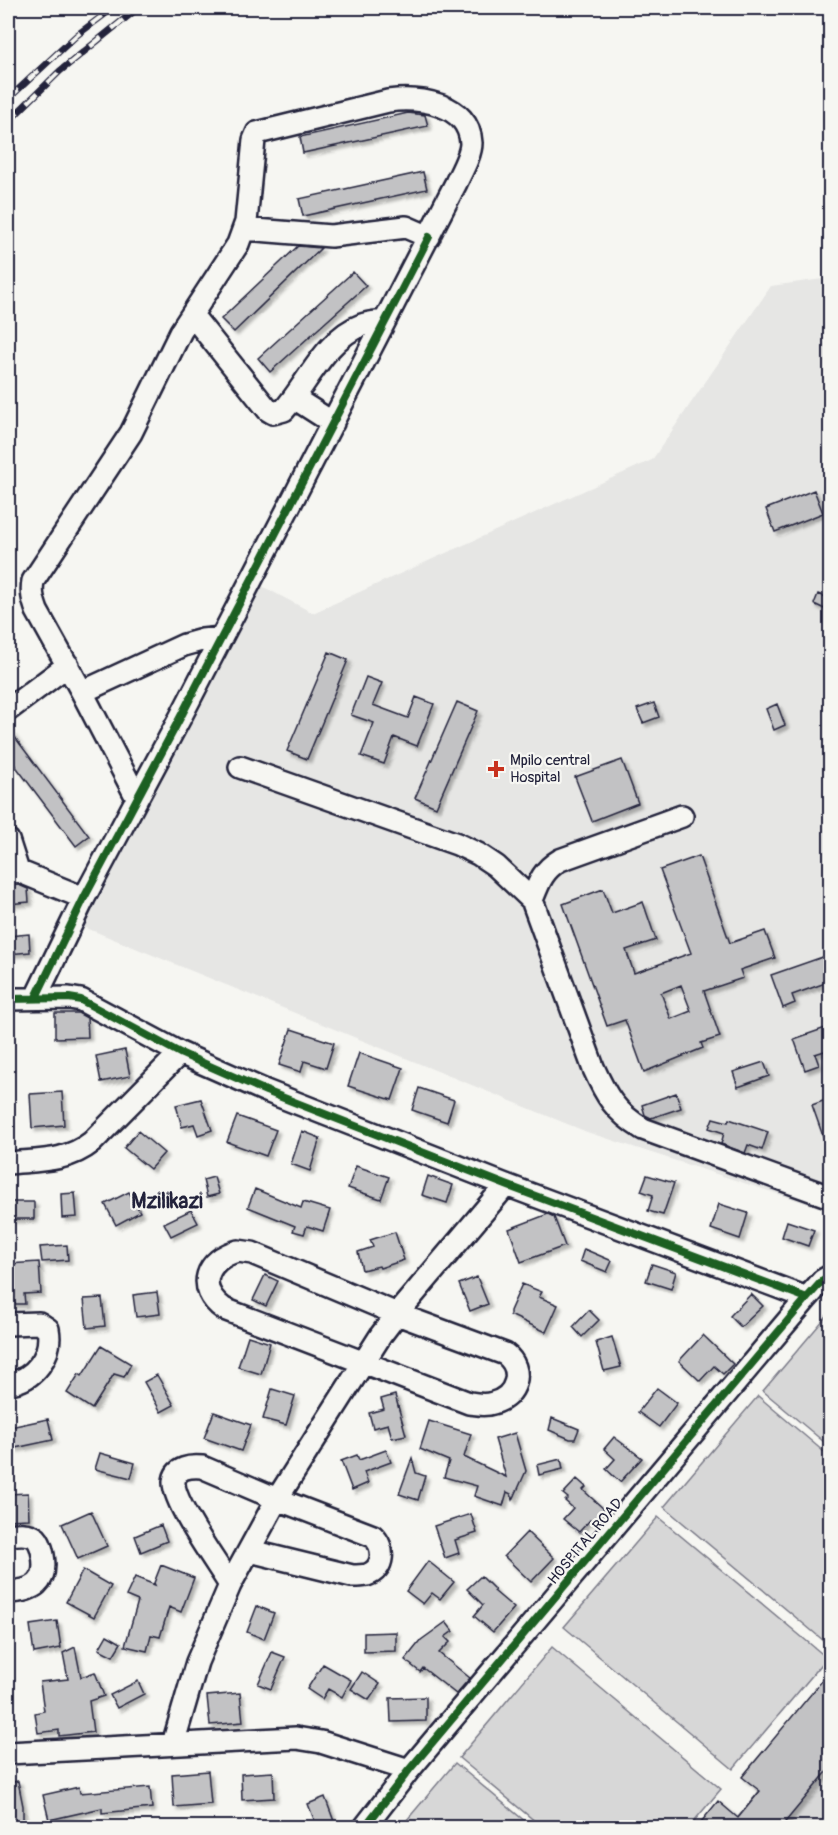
<svg xmlns="http://www.w3.org/2000/svg" width="838" height="1835" viewBox="0 0 838 1835" font-family="Pangolin,sans-serif">
	<style>
		.built { fill: #e6e6e4 }
		.green { fill: #d7d7d7; stroke: #7c7c89; stroke-width: 1.5 }
		.building { fill: #c2c2c4; stroke: #22223b; stroke-width: 1.5; fill-rule: evenodd; filter: url(#shadow) }
		.lines { fill: none; stroke-linecap: round; stroke-linejoin: round }
		.minor-casing { stroke: #22223b; stroke-width: 26 }
		.minor { stroke: #f6f6f2; stroke-width: 21 }
		.rail-casing { stroke: #22223b; stroke-width: 7 }
		.rail { stroke: #f6f6f2; stroke-width: 4.5; stroke-dasharray: 14; stroke-linecap: butt }
		.cycleway-casing { stroke: #f6f6f2; stroke-width: 11 }
		.cycleway { stroke: #1b5e20; stroke-width: 8 }
		.poi-dot { fill: #c8321e; stroke: #f6f6f2; stroke-width: 2 }
		.labels { text-anchor: middle; stroke-width: 4.5; stroke-linejoin: round; paint-order: stroke }
		.poi-label { font-size: 15px; fill: #22223b; stroke: #f6f6f2; text-anchor: start }
		.street-label { font-size: 15px; fill: #22223b; stroke: #f6f6f2 }
		.district-label { font-size: 21px; font-weight: bold; fill: #22223b; stroke: #f6f6f2 }
	</style>
	<defs>
		<filter id="shadow"><feDropShadow dx="3.5" dy="3.5" stdDeviation="1.5" flood-color="#0004"/></filter>
	</defs>
	<rect width="100%" height="100%" fill="#f6f6f2"/>
	<filter id="ink" filterUnits="userSpaceOnUse"><feTurbulence type="fractalNoise" baseFrequency=".0167" numOctaves="2"/><feDisplacementMap in="SourceGraphic" scale="12" xChannelSelector="R" yChannelSelector="G"/><feConvolveMatrix kernelMatrix="1 2 1 2 8 2 1 2 1" color-interpolation-filters="sRGB"/></filter>
	<g filter="url(#ink)">
		<path class="built" d="M830,278V1211L587,1132L79,925L258,584L313,613L652,460L771,286Z"/>
		<path class="green" d="M830,1312V1447L763,1391Z
			M758,1396L830,1457V1646L664,1507Z
			M658,1517L827,1658L733,1769L564,1627Z
			M552,1647L721,1789L689,1827H542L459,1758Z
			M830,1705V1827H730Z
			M455,1763L532,1827H401Z"/>
		<path class="building" d="M408,113L425,115L428,126L303,153L300,137Z
			M423,172L427,189L303,216L299,199Z
			M298,246L321,248L234,332L221,319Z
			M353,272L366,286L270,372L258,358Z
			M814,490L823,513L775,532L766,509Z
			M818,594L831,599V612L814,604Z
			M329,652L348,660L307,759L287,751Z
			M366,677L382,683L373,705L408,718L416,697L434,704L417,746L394,737L384,764L361,756L374,723L351,715Z
			M457,702L478,711L436,807L415,798Z
			M654,703L659,717L643,723L637,709Z
			M777,704L785,725L774,730L766,709Z
			M8,728L89,836L76,846L8,756Z
			M622,760L638,803L592,821L575,777Z
			M699,856L730,943L765,931L775,958L740,970L743,978L704,991L720,1037L701,1043L703,1048L644,1072L625,1020L607,1026L563,904L603,889L612,913L643,902L656,940L626,950L634,973L691,953L660,870ZM681,985L691,1011L671,1019L661,993Z
			M19,885L28,889L29,902L8,904V886Z
			M29,934L30,952L8,954V936Z
			M831,954V981L792,995L795,1003L783,1008L771,975Z
			M55,1013H78L87,1018L88,1037L55,1038Z
			M831,1026V1049L815,1054L819,1065L805,1070L794,1039Z
			M291,1029L334,1043L326,1068L304,1061L301,1072L279,1065Z
			M125,1050L130,1076L101,1082L96,1056Z
			M359,1053L403,1068L392,1100L348,1086Z
			M764,1062L769,1076L738,1087L733,1072Z
			M419,1088L454,1100L447,1122L412,1110Z
			M62,1092L64,1125L32,1128L30,1094Z
			M676,1093L681,1108L651,1118L645,1115L642,1105Z
			M831,1098V1153H829L812,1105Z
			M201,1099L212,1130L198,1135L194,1124L182,1127L176,1105Z
			M237,1116L276,1130L266,1156L227,1142Z
			M713,1118L728,1122L729,1119L768,1132L762,1150L748,1145L745,1153L721,1144L724,1133L709,1128Z
			M138,1131L164,1153L150,1169L124,1148Z
			M302,1131L320,1138L310,1171L291,1164Z
			M356,1166L389,1177L381,1199L348,1188Z
			M647,1175L674,1183L663,1215L648,1211L653,1195L641,1191Z
			M428,1176L453,1185L447,1203L422,1195Z
			M214,1177L219,1194L207,1197L203,1180Z
			M255,1189L301,1208L303,1202L330,1210L323,1231L307,1226L304,1234L293,1231L295,1226L248,1207Z
			M129,1192L140,1212L116,1225L105,1204Z
			M75,1193L77,1217L62,1218L61,1194Z
			M8,1202H34V1219H8Z
			M719,1204L748,1213L740,1239L711,1229Z
			M191,1210L198,1223L171,1236L164,1223Z
			M548,1214L554,1217L565,1246L521,1262L509,1229Z
			M787,1221L814,1230L808,1246L782,1237Z
			M395,1232L404,1260L380,1268L379,1266L362,1270L358,1252L373,1247L370,1240Z
			M67,1245L68,1260L42,1262L40,1247Z
			M584,1249L612,1261L607,1272L580,1261Z
			M39,1262L41,1293L24,1294L25,1304H8V1264Z
			M652,1264L676,1272L671,1289L646,1281Z
			M265,1275L278,1281L266,1306L253,1300Z
			M477,1277L488,1304L470,1311L459,1284Z
			M522,1284L542,1292L539,1297L558,1305L546,1332L510,1315V1311Z
			M157,1292L160,1314L136,1317L133,1295Z
			M751,1294L763,1306L741,1327L730,1316Z
			M102,1298L105,1326L87,1328L84,1299Z
			M589,1310L599,1320L582,1337L573,1327Z
			M703,1335L733,1364L723,1374L714,1366L700,1381L679,1361Z
			M248,1336L270,1343L261,1374L238,1367Z
			M612,1337L621,1367L604,1371L596,1342Z
			M101,1346L131,1364L124,1377L114,1374L92,1409L67,1393L79,1374L82,1376Z
			M157,1375L174,1405L161,1412L144,1382Z
			M657,1388L677,1403L659,1427L638,1412Z
			M272,1389L295,1396L286,1425L263,1419Z
			M395,1395L406,1435L392,1438L388,1424L373,1428L369,1413L384,1409L381,1399Z
			M214,1412L251,1425L241,1451L204,1438Z
			M552,1418L579,1429L575,1439H570L549,1430Z
			M48,1419L53,1440L15,1448L10,1427Z
			M429,1421L471,1434L464,1457L506,1477L495,1439L515,1433L526,1471L513,1500L511,1494L507,1492L503,1506L474,1496L477,1486L444,1477L449,1461L420,1449Z
			M614,1437L642,1458L620,1482L606,1469L615,1459L604,1449Z
			M386,1450L391,1462L364,1472L368,1483L352,1490L341,1461L357,1455L359,1460Z
			M100,1453L135,1463L131,1478L95,1469Z
			M412,1458L416,1473L425,1476L418,1500L399,1494Z
			M561,1459L563,1469L539,1475L537,1465Z
			M577,1479L586,1487L583,1490L605,1510L593,1523L590,1520L579,1532L563,1519L573,1508L565,1501L568,1498L563,1494Z
			M28,1493L29,1519L8,1520V1494Z
			M91,1511L107,1546L78,1559L62,1524Z
			M471,1514L477,1533L455,1540L459,1553L445,1558L434,1526Z
			M161,1525L167,1541L141,1552L135,1536Z
			M527,1532L554,1558L531,1582L504,1556Z
			M428,1561L454,1582L440,1599L432,1593L423,1604L406,1591Z
			M161,1565L194,1578L181,1612L169,1607L160,1637L151,1635L147,1651L125,1646L138,1601L126,1596L135,1577L155,1585L154,1583Z
			M83,1570L111,1586L94,1617L66,1602Z
			M481,1576L495,1590L494,1591L514,1608L493,1632L474,1616L483,1605L467,1589Z
			M257,1606L274,1613L264,1639L247,1632Z
			M57,1621L61,1648L34,1653L30,1625Z
			M446,1622L453,1631L445,1637L450,1642L439,1653L470,1678L456,1694L423,1668L420,1672L405,1660L421,1640Z
			M396,1632V1651L364,1652V1633Z
			M107,1635L121,1643L113,1656L99,1649Z
			M75,1647L81,1677L95,1672L104,1696L89,1701L93,1732L59,1736V1730L38,1733L35,1713L44,1711L40,1682L68,1679L63,1653Z
			M272,1652L285,1657L271,1689L258,1684Z
			M323,1664L351,1680L342,1697L328,1689L322,1699L307,1689Z
			M831,1670V1767L781,1827H697L718,1801L738,1818L760,1791L742,1777Z
			M362,1672L380,1684L369,1700L351,1689Z
			M138,1681L144,1694L117,1708L110,1695Z
			M240,1693L243,1722L210,1725L207,1696Z
			M426,1697V1721L391,1722L390,1698Z
			M208,1771L211,1804L174,1807L172,1774Z
			M273,1772L274,1798L242,1800L241,1774Z
			M18,1781L23,1806V1827H8V1783Z
			M79,1787L80,1793L150,1787L152,1808L102,1813V1808L49,1820L43,1795Z
			M325,1797L335,1824L325,1827H317L308,1804Z"/>
		<g class="lines">
			<defs>
				<path id="minor" d="M244,229L331,236L406,227L429,237
					M192,315L268,410L273,413L284,410C308,383 326,338 362,325C369,322 377,322 385,321
					M294,398L333,423
					M82,692L184,645L202,640L221,638
					M8,710L68,665
					M240,767L457,844L478,854L496,866L532,900L593,1067C606,1096 615,1112 643,1129L830,1197
					M8,840L18,871
					M8,872L18,871L84,898
					M532,900C539,882 543,870 560,860L682,816
					M36,997L84,898L180,718L456,183C461,172 471,155 471,143C469,103 419,97 388,101L257,133L254,140L246,222L238,244L181,331L131,433L33,581C31,592 33,600 37,611L82,692L137,798
					M8,999L69,998L81,1000L180,1053L266,1091L506,1185L807,1298
					M8,1163C39,1160 67,1162 92,1142L180,1053
					M238,1251L252,1253L397,1314L505,1354C525,1369 517,1397 493,1403C484,1406 478,1404 469,1403L224,1309C195,1288 206,1259 238,1251Z
					M8,1324L39,1323L48,1329C53,1355 34,1381 8,1383
					M8,1535C16,1534 29,1532 36,1538C40,1542 42,1550 43,1555C48,1584 33,1591 8,1592
					M230,1585C218,1565 173,1503 174,1482C175,1467 191,1466 202,1467L277,1499L373,1536C385,1547 385,1569 367,1575C362,1576 356,1576 352,1576L250,1551
					M173,1744L197,1662L230,1585L277,1499L381,1335L397,1314L506,1185
					M8,1753L296,1738L321,1742L409,1770
					M364,1828L409,1770L807,1298L823,1280L830,1276"/>
			</defs>
			<use href="#minor" class="minor-casing"/>
			<use href="#minor" class="minor"/>
			<defs>
				<path id="rail" d="M8,99L77,35L113,8
					M8,122L60,71L138,8"/>
			</defs>
			<use href="#rail" class="rail-casing"/>
			<use href="#rail" class="rail"/>
			<defs>
				<path id="cycleway" d="M36,997L84,898L180,718L429,237
					M8,999L69,998L81,1000L180,1053L266,1091L506,1185L807,1298
					M364,1828L409,1770L807,1298L823,1280L830,1276"/>
			</defs>
			<use href="#cycleway" class="cycleway-casing"/>
			<use href="#cycleway" class="cycleway"/>
		</g>
	</g>
	<path class="poi-dot" d="M493 760h6v6h6v6h-6v6h-6v-6h-6v-6h6z"/>
	<g class="labels">
		<g class="poi-label">
			<text x="510" y="765">Mpilo central<tspan x="510" dy="17">Hospital</tspan></text>
		</g>
		<g class="street-label">
			<text transform="translate(585 1541) rotate(-50)" y="5">HOSPITAL ROAD</text>
		</g>
		<g class="district-label">
			<text x="167" y="1208">Mzilikazi</text>
		</g>
	</g>
	<rect width="838" height="1835" fill="none" stroke="#f6f6f2" stroke-width="30"/>
	<rect x="15" y="15" width="808" height="1805" fill="none" stroke="#22223b" stroke-width="2" filter="url(#ink)"/>
</svg>
